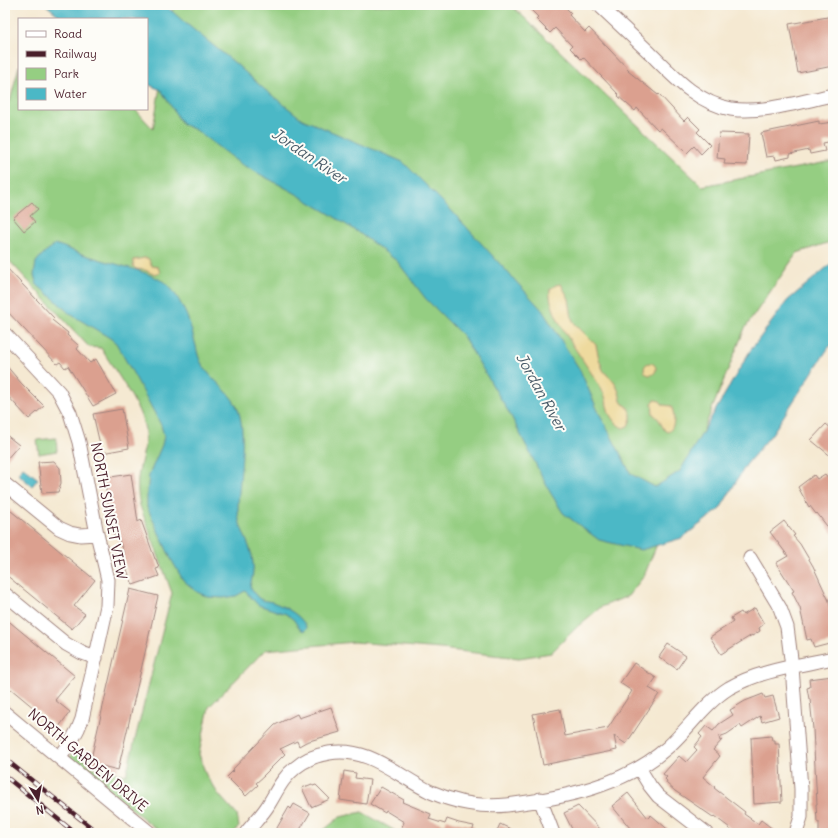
<svg xmlns="http://www.w3.org/2000/svg" width="838" height="838" viewBox="0 0 838 838" font-family="Delius,sans-serif">
	<style>
		.green { fill: #95ce82; stroke: #707656 }
		.sand { fill: #eeda9e; stroke: #9c7c64 }
		.water { fill: #4bb8c6; stroke: #4a6c78 }
		.building { fill: #dba08f }
		.lines { fill: none; stroke-linecap: round; stroke-linejoin: round }
		.minor-casing { stroke: #a0847e; stroke-width: 15 }
		.minor { stroke: #fff; stroke-width: 13 }
		.rail-casing { stroke: #4a1f2b; stroke-width: 4.5 }
		.rail { stroke: #fdfcf7; stroke-width: 3; stroke-dasharray: 9; stroke-linecap: butt }
		.labels { text-anchor: middle; stroke-width: 4; stroke-linejoin: round; paint-order: stroke }
		.street-label { font-size: 14px; fill: #4a1f2b; stroke: #fdfcf7 }
		.water-label { font-size: 15px; font-style: italic; fill: #4a5c69; stroke: #fdfcf7 }
	</style>
	<rect width="100%" height="100%" fill="#fdfcf7"/>
	<filter id="ink" filterUnits="userSpaceOnUse"><feTurbulence type="fractalNoise" baseFrequency=".025" numOctaves="2"/><feDisplacementMap in="SourceGraphic" scale="8" xChannelSelector="R" yChannelSelector="G"/><feConvolveMatrix kernelMatrix="1 2 1 2 8 2 1 2 1" color-interpolation-filters="sRGB"/></filter>
	<filter id="wash" filterUnits="userSpaceOnUse"><feTurbulence type="fractalNoise" baseFrequency=".012" numOctaves="4" result="noise"/><feDisplacementMap in="SourceGraphic" scale="16" xChannelSelector="R" yChannelSelector="G"/><feGaussianBlur stdDeviation="0.9" result="paint"/><feColorMatrix in="noise" values="0 0 0 0 0 0 0 0 0 0 0 0 0 0 0 0 0 1.4 0 .05"/><feComposite in="paint" operator="in"/></filter>
	<g filter="url(#wash)">
		<rect width="100%" height="100%" fill="#f5e9d2"/>
		<path class="green" d="M177,5H511L702,186L833,161V241L797,253L745,328L644,576L628,596L601,607L578,626L551,653L519,658L441,649L354,642L265,650L209,707L199,754L206,775L219,795L237,815L239,827L233,833H161L69,758L75,750L91,767L126,775L172,593L140,506C138,497 137,488 138,478C140,462 147,446 145,430C141,405 114,370 101,348L89,347L5,256V104L10,101L19,66V109H135L153,129L173,8Z
			M56,438L57,451L39,454L37,440Z
			M362,812L399,833H320L340,817Z"/>
		<path class="sand" d="M144,258H148L152,266L158,267L160,273L155,275L145,270L136,269L133,266L134,260Z
			M561,284L569,299L572,319L575,324L596,345L599,359L603,370L607,375L614,381L619,392L621,401L623,404L627,406L631,414V419L628,426L623,428C616,425 609,416 608,409C606,405 607,399 604,394C592,369 546,316 550,289L556,285Z
			M644 369a6 6 0 1 1 12 0a6 6 0 1 1-12 0Z
			M655,400L660,401L663,405L671,406C675,413 676,430 667,432C660,427 663,421 653,414L652,403Z"/>
		<path class="water" d="M46,5H165L183,21L235,63L264,89L302,119L403,162L449,208L542,310L580,370L598,411L631,474L655,487L680,471L750,351L787,301L833,262V344L829,347L772,434L746,465L720,509L682,538L641,550L599,540L563,513L550,492L511,416L463,336L426,299L397,261L362,235L330,214L293,192L239,163L196,130L182,124L161,90L147,84V19H63Z
			M55,244C68,248 79,254 92,257C116,265 142,269 164,282C171,286 178,298 182,306C189,318 192,332 196,346C197,352 199,360 203,366C212,380 228,390 236,405C249,430 238,483 238,511C238,529 252,545 253,563C254,571 252,579 250,587C253,591 256,597 260,599C264,601 268,601 272,602C286,607 301,615 307,628L304,631L300,629L293,619L286,614L258,605L245,591L236,596L223,598L208,597L197,592L183,580L171,559L147,507V495L149,475L162,445L164,436L161,425L138,382L116,343L110,338L70,314L54,299L37,285L34,275L36,262L42,255Z
			M23,467L38,479L32,486L18,474Z"/>
		<g id="blocks">
			<path class="building" d="M526,5H563L571,13L569,15L585,32L589,28L629,70L628,71L658,95L659,94L684,121L688,117L700,129L697,132L710,145L701,154L694,146L687,153L661,128L658,130L637,108L635,111L618,96L619,95L583,57L581,59L570,48L572,46L555,28L550,33L536,19L538,17Z
				M833,16V66L798,73L789,24Z
				M819,121V124L833,122V141L823,143L825,151L810,154L809,150L790,154V157L776,160L775,156L766,157L761,133Z
				M719,133L749,134L747,165L724,164L725,159L717,158Z
				M32,202L38,209L30,216L35,222L24,231L13,218Z
				M5,266L54,318L52,320L68,333L67,335L79,346L77,349L90,363L96,359L116,394L93,406L68,366L65,368L60,362L57,364L5,309Z
				M5,364L21,383L44,406L29,419L5,393Z
				M122,409L129,448L102,453L93,414Z
				M826,424L833,430V458L811,440Z
				M5,434L19,445L5,461Z
				M54,461L60,468L61,483L58,492L42,493L38,462Z
				M131,474L138,522L141,520L155,559H156L159,568L156,569L159,576L133,585L121,555L124,554L117,535L114,536L112,529L104,478Z
				M825,474L833,484V534L817,513L816,514L810,506L809,507L798,487L814,475L817,479Z
				M5,506L95,580L74,606L85,614L72,629L5,574Z
				M784,521L795,535L793,536L800,544L813,566L829,601L833,619V642L814,647L811,639L807,640L800,608L792,592L794,591L776,563L788,556L770,532Z
				M130,589L158,596L118,770L90,763Z
				M755,608L764,624L759,628L760,631L752,636V635L721,654L710,637L733,622L731,618L741,612L743,615Z
				M5,618L75,676L55,700L70,712L58,728L5,684Z
				M668,644L686,656L677,669L659,657Z
				M634,663L656,678L649,688L659,694L626,744L614,736L617,750L543,765L533,714L560,709L565,736L608,728L632,691L620,683Z
				M833,676V833H819V822H817L816,804H817L813,729L810,699H809L807,688L810,687L809,679Z
				M763,694L765,698L773,696L779,717L762,722L760,716L742,728L740,725L727,734L719,737L720,741L722,740L713,750L720,756L703,777L715,787L714,788L745,812L744,814L758,824L761,820L778,833H734L729,829L730,828L714,816L713,817L675,791L666,783L667,781L665,779L667,777L663,774L679,756L686,762L697,750L694,747L702,737L699,734L706,726L713,731L719,724L733,715L730,710L745,701Z
				M331,707L340,732L306,742L299,746L297,741L280,749L285,754L263,776H264L256,783L258,785L246,796L227,777L234,770L233,769L275,725L297,714L299,718Z
				M771,736L772,740H775V744H779L782,802L754,804L751,738Z
				M344,771L356,773L355,778L370,780L366,804L340,800Z
				M312,784L313,786L316,785L330,799L311,807L302,788Z
				M381,787L404,800L402,802L431,814L429,819L445,824L447,819L459,823L474,826L472,833H410L401,829L404,822L386,811L385,813L370,804Z
				M628,793L648,818L651,815L672,833H625L630,828L612,806Z
				M294,804L310,813L298,833H274L289,807L291,809Z
				M578,806L604,833H574L564,813Z
				M500,824L519,833H496Z"/>
		</g>
	</g>
	<g filter="url(#ink)">
		<use href="#blocks" fill-opacity="0" stroke="#a0847e" stroke-width="1"/>
		<g class="lines">
			<defs>
				<path id="minor" d="M599,5C616,21 633,37 650,53C673,76 697,103 731,109C761,114 803,101 833,95
					M5,334L59,392L70,413L79,442L97,534L105,567L108,580L107,606L82,719C77,734 69,745 60,757
					M5,484L59,528L70,533L80,535L97,534
					M750,558L780,608L787,627L792,667L801,789V817L796,833
					M5,594L66,644L82,653L96,658
					M5,713L150,833
					M639,768L650,786L658,796L706,833
					M540,799L553,833
					M246,833C253,824 261,816 267,807C276,793 282,778 295,768C304,760 317,755 329,753C369,746 397,776 431,792C454,802 482,808 507,805C564,798 624,786 668,747C689,728 705,703 729,688C760,670 798,666 833,658"/>
			</defs>
			<use href="#minor" class="minor-casing"/>
			<use href="#minor" class="minor"/>
			<defs>
				<path id="rail" d="M5,759L98,833
					M5,776L75,833"/>
			</defs>
			<use href="#rail" class="rail-casing"/>
			<use href="#rail" class="rail"/>
		</g>
	</g>
	<g class="labels">
		<g class="street-label">
			<text transform="translate(109 511) rotate(79)" y="5">NORTH SUNSET VIEW</text>
			<text transform="translate(88 760) rotate(40)" y="5">NORTH GARDEN DRIVE</text>
		</g>
		<g class="water-label">
			<text transform="translate(309 156) rotate(34)" y="5">Jordan River</text>
			<text transform="translate(541 392) rotate(61)" y="5">Jordan River</text>
		</g>
	</g>
	<rect width="838" height="838" fill="none" stroke="#fdfcf7" stroke-width="20"/>
	<rect x="18" y="18" width="130" height="92" fill="#fdfcf7" stroke="#b5a4a5"/>
	<rect x="26" y="31" width="20" height="6" fill="#ffffff" stroke="#b5a4a5"/>
	<text x="54" y="38" font-size="12" fill="#4a1f2b">Road</text>
	<rect x="26" y="51" width="20" height="6" fill="#4a1f2b" stroke="#b5a4a5"/>
	<text x="54" y="58" font-size="12" fill="#4a1f2b">Railway</text>
	<rect x="26" y="68" width="20" height="12" fill="#95ce82" stroke="#b5a4a5"/>
	<text x="54" y="78" font-size="12" fill="#4a1f2b">Park</text>
	<rect x="26" y="88" width="20" height="12" fill="#4bb8c6" stroke="#b5a4a5"/>
	<text x="54" y="98" font-size="12" fill="#4a1f2b">Water</text>
	<g transform="translate(38 800) rotate(169)" stroke="#fdfcf7" stroke-width="3" paint-order="stroke">
	<path d="M0-3L7 15L0 10L-7 15Z" fill="#4a1f2b"/>
	<text y="-6" font-size="11" font-weight="bold" text-anchor="middle" fill="#4a1f2b">N</text>
	</g>
</svg>
